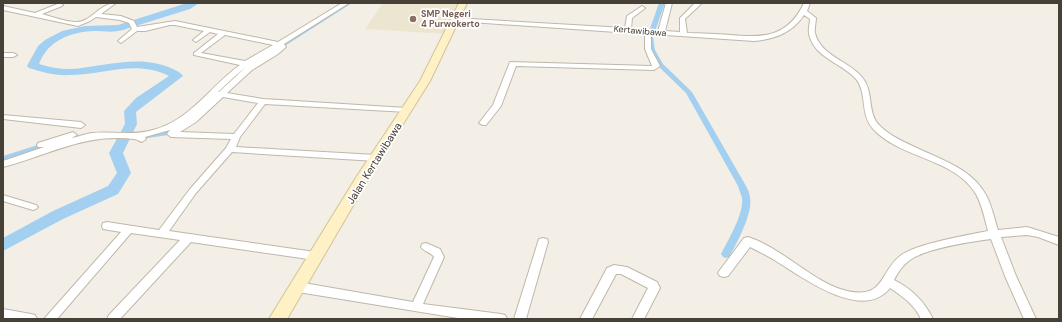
<svg xmlns="http://www.w3.org/2000/svg" width="1062" height="322" viewBox="0 0 1062 322" font-family="'DM Sans',sans-serif">
	<style>
		.education { fill: #ece5d0 }
		.lines { fill: none; stroke-linecap: round; stroke-linejoin: round }
		.canal { fill: #a3d0f0; fill-rule: evenodd }
		.river { fill: #a3d0f0; fill-rule: evenodd }
		.street-casing { stroke: #bfb7a9; stroke-width: 2 }
		.secondary-casing { stroke: #d3c497; stroke-width: 2 }
		.street { fill: #fff; fill-rule: evenodd }
		.secondary { fill: #fef1c6; fill-rule: evenodd }
		.education-dot { fill: #8d6e63; stroke: #fff; stroke-width: 1.5 }
		.labels { text-anchor: middle; stroke-width: 3.5; stroke-linejoin: round; paint-order: stroke }
		.far-education-label { font-size: 9px; font-weight: bold; fill: #785e54; stroke: #fff; text-anchor: start }
		.far-street-label { font-size: 9px; fill: #464036; stroke: #fff }
		.street-label { font-size: 11px; fill: #464036; stroke: #fff }
	</style>
	<rect width="100%" height="100%" fill="#f3efe7"/>
	<path class="education" d="M383,3H462L448,34L365,29Z"/>
	<g class="lines">
		<path class="canal" d="M345,3H352L277,51H273L272,50Z
			M659,3H665L653,37L655,50L663,64L692,92L746,186C748,190 750,194 750,198C753,213 737,243 729,257L726,258L723,257L721,254C728,240 744,214 742,198C741,194 739,190 738,186L686,93L658,66L649,50L647,37Z
			M250,63L252,64V66L242,73L232,83H228V81L238,71Z
			M178,125H181L182,127L181,129L168,135L142,139L138,137L142,135L163,131Z
			M47,142H50L51,144L50,146L3,162V156Z"/>
		<path class="river" d="M187,3H199L190,9L123,30C113,33 104,31 94,31C71,32 48,40 39,64C49,67 59,69 70,69C104,67 140,53 173,69C177,71 180,72 183,76L136,112L137,124L123,153L131,173L118,194L63,219L3,251V238L53,211L108,186L117,173L109,153L125,124L124,111L136,98L169,76C136,59 103,75 69,75C55,76 42,72 29,68L27,66L38,46L45,40L62,31L85,26L118,25Z"/>
		<defs>
			<path id="street" d="M60,3L63,5L62,6L42,14C53,17 66,22 77,22C91,22 100,3 116,3L101,14L121,16L134,21L137,27L175,21L278,42L342,3H349L284,44L286,47L278,54L252,70L227,93L263,99L407,108L411,110L407,112L265,104L240,137L236,147L376,155L380,158L376,161L232,152L196,193L169,231L315,252L319,253L320,256L319,259L315,260L191,242L120,319H107L109,315L180,240L131,233L57,319H44L121,232L103,229L102,226L103,223L107,222L159,230L190,189L226,148L231,139L171,137L167,134L170,130L145,137L146,139L142,142C139,141 136,139 134,139C84,133 49,155 3,167V161L44,147H38L37,145L38,143L73,132L77,135L71,138C78,137 85,134 92,133C113,131 133,136 153,130C191,120 210,86 240,65L194,55V53L218,34L210,32L196,42L193,40L204,31L175,25H170L145,31H137L121,43L118,41L119,40L132,29L129,23L120,20L96,17L90,21L78,26L3,10V6L35,13ZM225,35L273,45L245,61L201,53ZM246,67L219,92H218L235,76ZM223,97L258,103L234,134L180,132L196,122Z
				M666,3H672L665,31L680,32V18L695,3H702L685,19L687,33C702,33 716,34 731,35C764,38 788,37 804,3H810L807,11L816,18C816,23 814,28 815,33C820,55 848,61 861,76C875,91 866,113 880,126C890,136 904,142 917,148C942,160 972,169 986,195C992,206 994,218 998,230L1027,227L1059,237V245L1038,237L1027,235L1001,237L1016,276L1036,319H1024L1005,276L991,239C969,242 927,248 910,260C903,265 898,272 894,280C912,289 924,301 933,319H921C915,305 902,296 890,288C863,322 805,279 779,263C770,257 760,252 750,247L728,276L724,277L720,276L718,273L720,270L744,238L748,237C783,248 813,283 847,291C885,299 879,273 900,256C915,244 968,235 988,231C985,219 982,205 976,194C954,158 902,159 874,130C859,114 868,94 856,79C842,63 814,58 809,34C808,29 810,24 810,19L804,15C792,33 775,39 754,41L651,34V49L660,66L654,70L516,66L501,106L486,125H483L479,123L493,105L510,62L652,66L645,49V34L456,21L454,20V18L625,28L627,16L642,6L645,8L644,9L632,18L631,29L658,31Z
				M3,53H13L17,55L13,57H3Z
				M3,115L81,122L85,125L81,128L3,119Z
				M3,195L36,205L38,207L36,209L33,210L3,201Z
				M543,238L547,239L548,242L526,319H514L538,242L539,239Z
				M426,243L440,249L444,257L423,304L501,314L505,315L507,319H464L298,292L294,290L292,287L294,284L298,282L413,302L434,257C431,252 424,252 421,247L422,244Z
				M614,265L627,267L657,282L660,288L644,319H632L648,288L621,274H616L592,319H580L607,268Z
				M3,309L31,314L35,315L37,319H3Z"/>
			<path id="secondary" d="M459,3H467L430,81L368,180L287,319H269L357,176L420,81Z"/>
		</defs>
		<use href="#street" class="street-casing"/>
		<use href="#secondary" class="secondary-casing"/>
		<use href="#street" class="street"/>
		<use href="#secondary" class="secondary"/>
	</g>
	<circle class="education-dot" cx="413" cy="19" r="4"/>
	<g class="labels">
		<g class="far-education-label">
			<text x="421" y="17">SMP Negeri<tspan x="421" dy="10">4 Purwokerto</tspan></text>
		</g>
		<g class="far-street-label">
			<text transform="translate(640 31) rotate(5)" y="3">Kertawibawa</text>
		</g>
		<g class="street-label">
			<text transform="translate(374 163) rotate(-58)" y="4">Jalan Kertawibawa</text>
		</g>
	</g>
	<rect width="1062" height="322" fill="none" stroke="#464036" stroke-width="8"/>
</svg>
